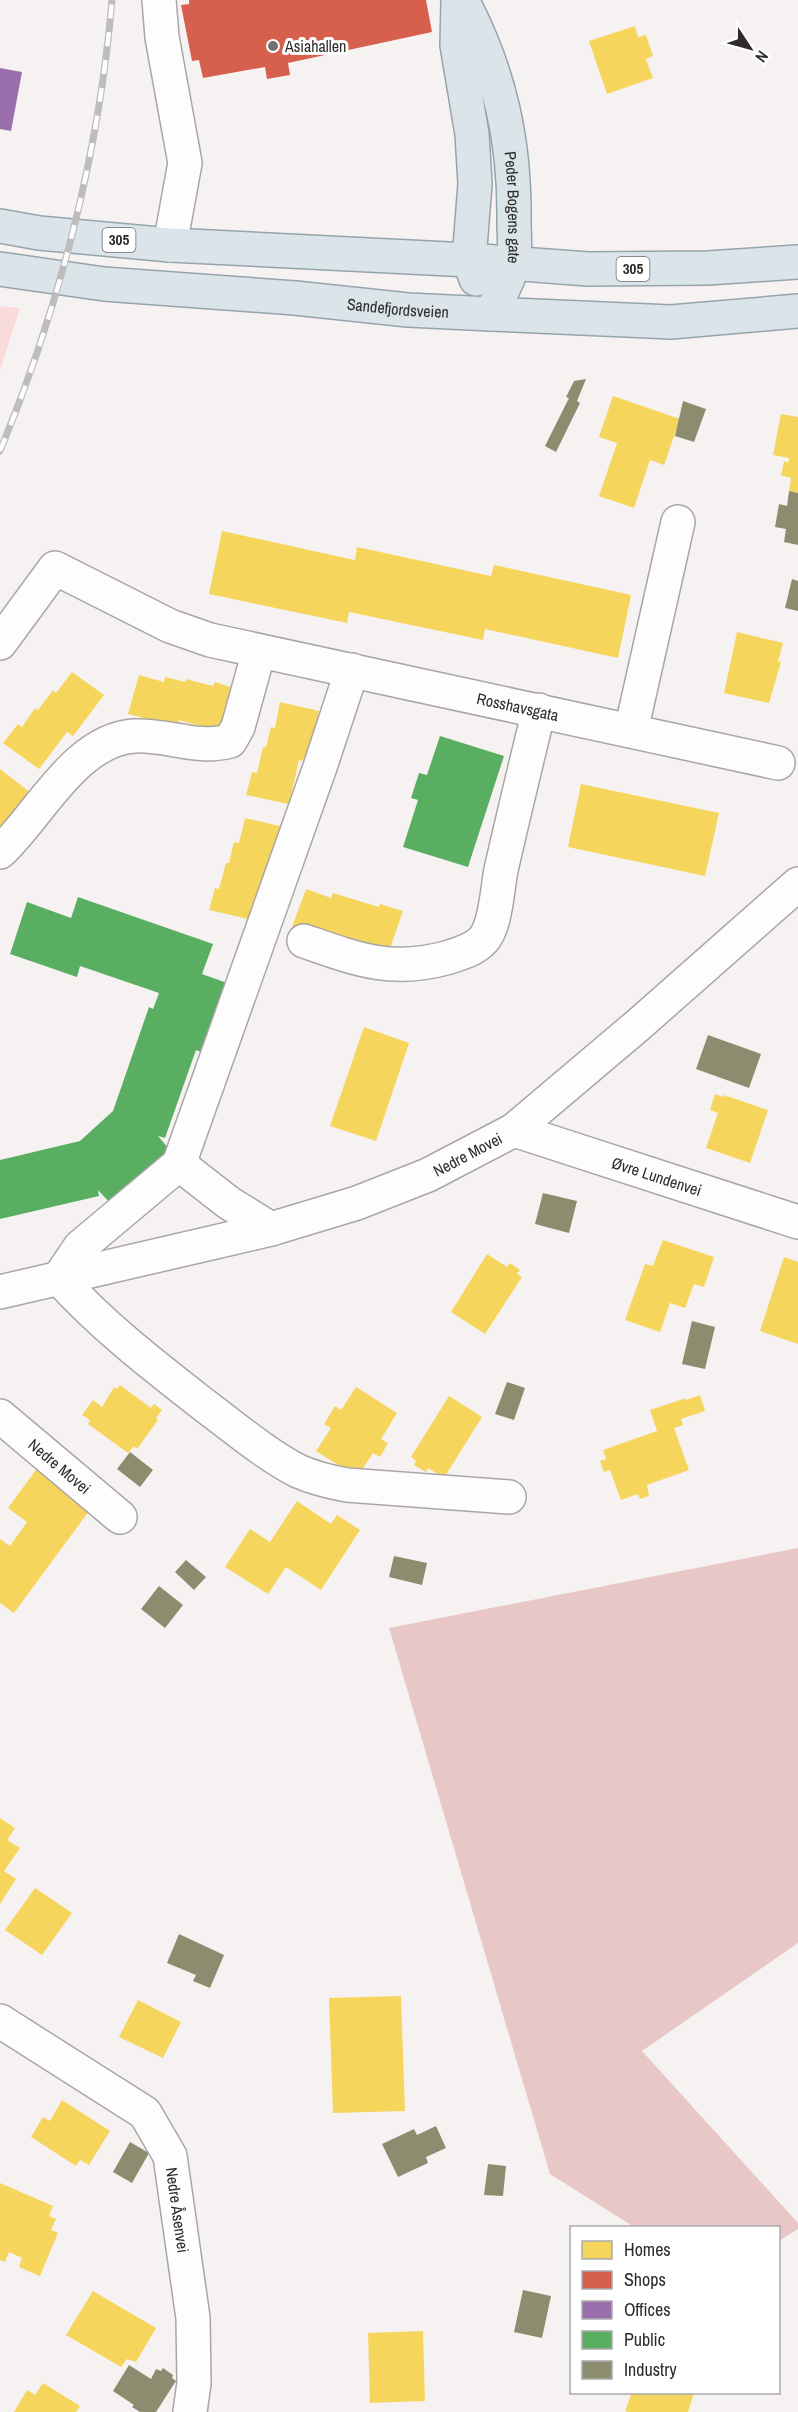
<svg xmlns="http://www.w3.org/2000/svg" width="798" height="2412" viewBox="0 0 798 2412" font-family="'Archivo Narrow',sans-serif">
	<style>
		.green { fill: #f8dbda }
		.forest { fill: #e8c8c7 }
		.homes { fill: #f6d55c }
		.shops { fill: #d6604d }
		.offices { fill: #9970ab }
		.public { fill: #5aae61 }
		.industry { fill: #8c8c6e }
		.lines { fill: none; stroke-linecap: round; stroke-linejoin: round }
		.minor-casing { stroke: #aaa6a6; stroke-width: 36 }
		.major-casing { stroke: #95a4ac; stroke-width: 36 }
		.minor { stroke: #fefdfd; stroke-width: 33 }
		.major { stroke: #dae4e9; stroke-width: 33 }
		.rail-casing { stroke: #bebdbd; stroke-width: 7 }
		.rail { stroke: #fff; stroke-width: 4.5; stroke-dasharray: 14; stroke-linecap: butt }
		.poi-dot { fill: #747170; stroke: #fff; stroke-width: 2 }
		.labels { text-anchor: middle; stroke-width: 6; stroke-linejoin: round; paint-order: stroke }
		.shield { fill: #fff; stroke: #6d6b6a; stroke-width: 1.5 }
		.shield-label { font-size: 15px; font-weight: bold; fill: #2e2b2a }
		.poi-label { font-size: 16px; fill: #2e2b2a; stroke: #fff; text-anchor: start }
		.street-label { font-size: 16px; fill: #2e2b2a; stroke: #fff }
	</style>
	<rect width="100%" height="100%" fill="#f7f2f2"/>
	<path class="green" d="M0,306L20,308L0,370Z"/>
	<path class="forest" d="M798,1548V1943L642,2051L798,2223V2229L779,2241L778,2228L634,2227L550,2174L389,1628Z"/>
	<path class="homes" d="M635,26L638,37L646,35L653,56L646,59L653,78L607,94L589,41Z
		M613,396L680,419L664,465L650,460L634,508L599,496L617,443L599,437Z
		M781,414L798,417V493L789,491L791,478L781,475L784,461L788,463L789,458L773,455Z
		M222,531L355,560L357,547L491,576L494,565L631,595L618,658L485,629L483,640L349,612L347,623L209,594Z
		M737,632L783,643L778,661L781,662L769,703L724,693Z
		M72,672L104,695L73,736L67,732L39,769L3,743L18,724L22,727L35,708L38,710L53,690L56,693Z
		M139,675L164,682L165,677L185,682L186,679L213,686L215,682L237,689L225,733L179,720L178,727L128,714Z
		M280,702L319,711L308,762L299,760L289,804L246,795L252,772L257,773L263,747H266L271,727L275,728Z
		M0,769L31,793L0,833Z
		M581,784L719,813L705,876L568,847Z
		M245,818L284,827L272,877L264,874L252,920L209,910L215,888L219,889L226,863H229L234,842L239,843Z
		M306,889L331,898L333,893L379,907L380,904L403,911L388,954L341,944L292,927Z
		M364,1027L409,1043L376,1141L330,1126Z
		M715,1094L723,1097L724,1095L768,1110L750,1163L706,1148L718,1113L710,1110Z
		M663,1240L714,1257L704,1287L694,1284L685,1308L670,1303L660,1332L625,1320L645,1264L653,1266Z
		M487,1254L507,1267L510,1263L520,1270L517,1274L522,1277L485,1334L451,1312Z
		M784,1257L798,1262V1344L760,1331Z
		M120,1385L151,1408L154,1404L162,1410L156,1418L158,1420L137,1449L134,1446L128,1453L88,1424L90,1420L82,1415L93,1400L102,1407L114,1387L117,1389Z
		M356,1387L397,1413L381,1439L388,1443L380,1457L373,1453L357,1477L316,1451L331,1428L324,1424L335,1406L341,1410Z
		M700,1395L705,1411L681,1419L683,1425L674,1428L689,1470L647,1485L649,1496L640,1499L638,1494L621,1500L610,1470L604,1472L600,1461L606,1459L603,1450L657,1431L650,1410L686,1398V1400Z
		M449,1396L482,1417L444,1478L428,1468L426,1472L414,1465L416,1461L411,1457Z
		M38,1467L92,1507L14,1613L0,1603V1539L10,1546L27,1522L8,1508Z
		M297,1501L331,1524L337,1515L360,1530L321,1590L286,1567L268,1594L225,1567L250,1529L270,1542Z
		M0,1818L15,1828L7,1840L20,1848L4,1871L16,1879L0,1904Z
		M35,1888L72,1913L42,1955L5,1930Z
		M401,1996L405,2111L333,2113L329,1998Z
		M138,2000L181,2022L163,2058L119,2037Z
		M62,2100L110,2131L89,2165L80,2160L76,2166L31,2137L43,2117L50,2121Z
		M0,2183L53,2206L49,2216L56,2219L51,2230L58,2233L40,2276L19,2267L22,2258L9,2252L5,2262L0,2260Z
		M93,2291L156,2328L136,2362L127,2359L121,2367L66,2335Z
		M423,2331L425,2401L370,2403L368,2333Z
		M43,2383L80,2406L76,2412H14L27,2390L35,2395Z
		M632,2392H694L688,2412H629L625,2411Z"/>
	<path class="shops" d="M189,0H426L432,32L288,63L290,75L267,79L265,67L203,78L199,60L192,61L181,5L189,4Z"/>
	<path class="offices" d="M0,68L22,72L11,131L0,129Z"/>
	<path class="public" d="M440,736L504,756L468,867L403,847L418,800L411,798L419,773L427,775Z
		M78,897L213,944L202,974L227,983L203,1053L196,1050L165,1138L158,1136L170,1150L110,1203L98,1190L99,1196L0,1219V1160L80,1141L113,1111L149,1007L153,1009L159,993L80,966L77,977L10,954L27,902L71,918Z"/>
	<path class="industry" d="M586,379L577,401L580,403L556,452L545,446L569,398L566,397L574,381Z
		M683,401L706,409L694,442L675,436Z
		M789,491L798,493V545L784,542L786,529L775,527L779,504L787,506Z
		M792,579L798,581V611L785,608Z
		M708,1035L761,1054L749,1088L696,1069Z
		M543,1193L577,1201L569,1233L535,1224Z
		M692,1321L715,1327L705,1369L682,1364Z
		M507,1382L525,1388L514,1420L495,1414Z
		M130,1452L153,1470L140,1487L117,1469Z
		M394,1556L427,1563L422,1585L389,1577Z
		M186,1560L206,1577L194,1590L175,1572Z
		M159,1586L183,1605L165,1628L141,1609Z
		M179,1934L224,1955L210,1988L193,1981L196,1975L167,1963Z
		M436,2126L446,2148L426,2157L428,2163L398,2177L382,2144L414,2129L417,2135Z
		M130,2142L149,2153L132,2183L113,2172Z
		M488,2164L506,2166L503,2196L484,2195Z
		M523,2290L551,2296L542,2338L514,2332Z
		M129,2365L151,2379L156,2369L161,2371L163,2368L173,2375L172,2378L176,2381L156,2412H140L132,2407L134,2405L113,2391Z"/>
	<g class="lines">
		<defs>
			<g id="minor">
				<path d="M159,0L162,37L185,163L170,245"/>
				<path id="s1" d="M0,643L55,568L170,626L210,640L778,763"/>
				<path d="M352,670L320,767L179,1164L80,1247L59,1278C101,1325 154,1366 204,1405C235,1428 264,1453 298,1471C314,1478 330,1482 347,1485L509,1497"/>
				<path d="M631,731L678,522"/>
				<path d="M0,852C39,816 75,740 134,736C166,734 197,750 230,741L238,727L259,651"/>
				<path d="M304,941C356,959 391,973 446,958C459,954 474,950 483,940C496,926 497,890 501,870C513,817 526,764 539,710"/>
				<path id="s2" d="M514,1130L798,1222"/>
				<path d="M179,1164L229,1203L271,1229"/>
				<path id="s3" d="M0,1292L271,1229L357,1203L428,1175L514,1130L637,1026L798,884"/>
				<path id="s4" d="M0,1416L120,1517"/>
				<path id="s5" d="M0,2021L145,2113L170,2156L193,2318L194,2383L190,2412"/>
			</g>
			<g id="major">
				<path d="M458,0L457,45L472,134L475,184L469,260L476,279"/>
				<path id="s6" d="M462,0C500,72 515,141 514,222C514,235 516,251 513,264C509,281 498,298 491,314"/>
				<path d="M0,226L39,233L170,245L469,260L588,269L708,268L798,262"/>
				<path id="s7" d="M0,269L104,284L295,298L408,310L491,314L671,322L798,311"/>
			</g>
		</defs>
		<use href="#minor" class="minor-casing"/>
		<use href="#major" class="major-casing"/>
		<use href="#minor" class="minor"/>
		<use href="#major" class="major"/>
		<defs>
			<path id="rail" d="M0,451C59,309 99,154 112,0"/>
		</defs>
		<use href="#rail" class="rail-casing"/>
		<use href="#rail" class="rail"/>
	</g>
	<circle class="poi-dot" cx="273" cy="46" r="6"/>
	<g class="labels">
		<g class="shield">
			<rect x="102.5" y="228" width="33" height="24" rx="4.5"/>
			<rect x="616.5" y="257" width="33" height="24" rx="4.5"/>
		</g>
		<g class="shield-label">
			<text x="119" y="245">305</text>
			<text x="633" y="274">305</text>
		</g>
		<g class="poi-label">
			<text x="285" y="52">Asiahallen</text>
		</g>
		<g class="street-label">
			<text dy="6" stroke="none"><textPath href="#s6" startOffset="216">Peder Bogens gate</textPath></text>
			<text dy="6" stroke="none"><textPath href="#s7" startOffset="400">Sandefjordsveien</textPath></text>
			<text dy="6" stroke="none"><textPath href="#s1" startOffset="579">Rosshavsgata</textPath></text>
			<text dy="6" stroke="none"><textPath href="#s3" startOffset="489">Nedre Movei</textPath></text>
			<text dy="6" stroke="none"><textPath href="#s2" startOffset="150">Øvre Lundenvei</textPath></text>
			<text dy="6" stroke="none"><textPath href="#s4" startOffset="78">Nedre Movei</textPath></text>
			<text dy="6" stroke="none"><textPath href="#s5" startOffset="276">Nedre Åsenvei</textPath></text>
		</g>
	</g>
	<rect x="570" y="2226" width="210" height="168" fill="#ffffff" stroke="#abaaaa" stroke-width="1.5"/>
	<rect x="582" y="2241" width="30" height="18" fill="#f6d55c" stroke="#abaaaa" stroke-width="1.5"/>
	<text x="624" y="2256" font-size="18" fill="#2e2b2a">Homes</text>
	<rect x="582" y="2271" width="30" height="18" fill="#d6604d" stroke="#abaaaa" stroke-width="1.5"/>
	<text x="624" y="2286" font-size="18" fill="#2e2b2a">Shops</text>
	<rect x="582" y="2301" width="30" height="18" fill="#9970ab" stroke="#abaaaa" stroke-width="1.5"/>
	<text x="624" y="2316" font-size="18" fill="#2e2b2a">Offices</text>
	<rect x="582" y="2331" width="30" height="18" fill="#5aae61" stroke="#abaaaa" stroke-width="1.5"/>
	<text x="624" y="2346" font-size="18" fill="#2e2b2a">Public</text>
	<rect x="582" y="2361" width="30" height="18" fill="#8c8c6e" stroke="#abaaaa" stroke-width="1.5"/>
	<text x="624" y="2376" font-size="18" fill="#2e2b2a">Industry</text>
	<g transform="translate(750 48) rotate(126)" stroke="#ffffff" stroke-width="4.5" paint-order="stroke">
	<path d="M0-4.5L10 22L0 15L-10 22Z" fill="#2e2b2a"/>
	<text y="-9" font-size="16" font-weight="bold" text-anchor="middle" fill="#2e2b2a">N</text>
	</g>
</svg>
